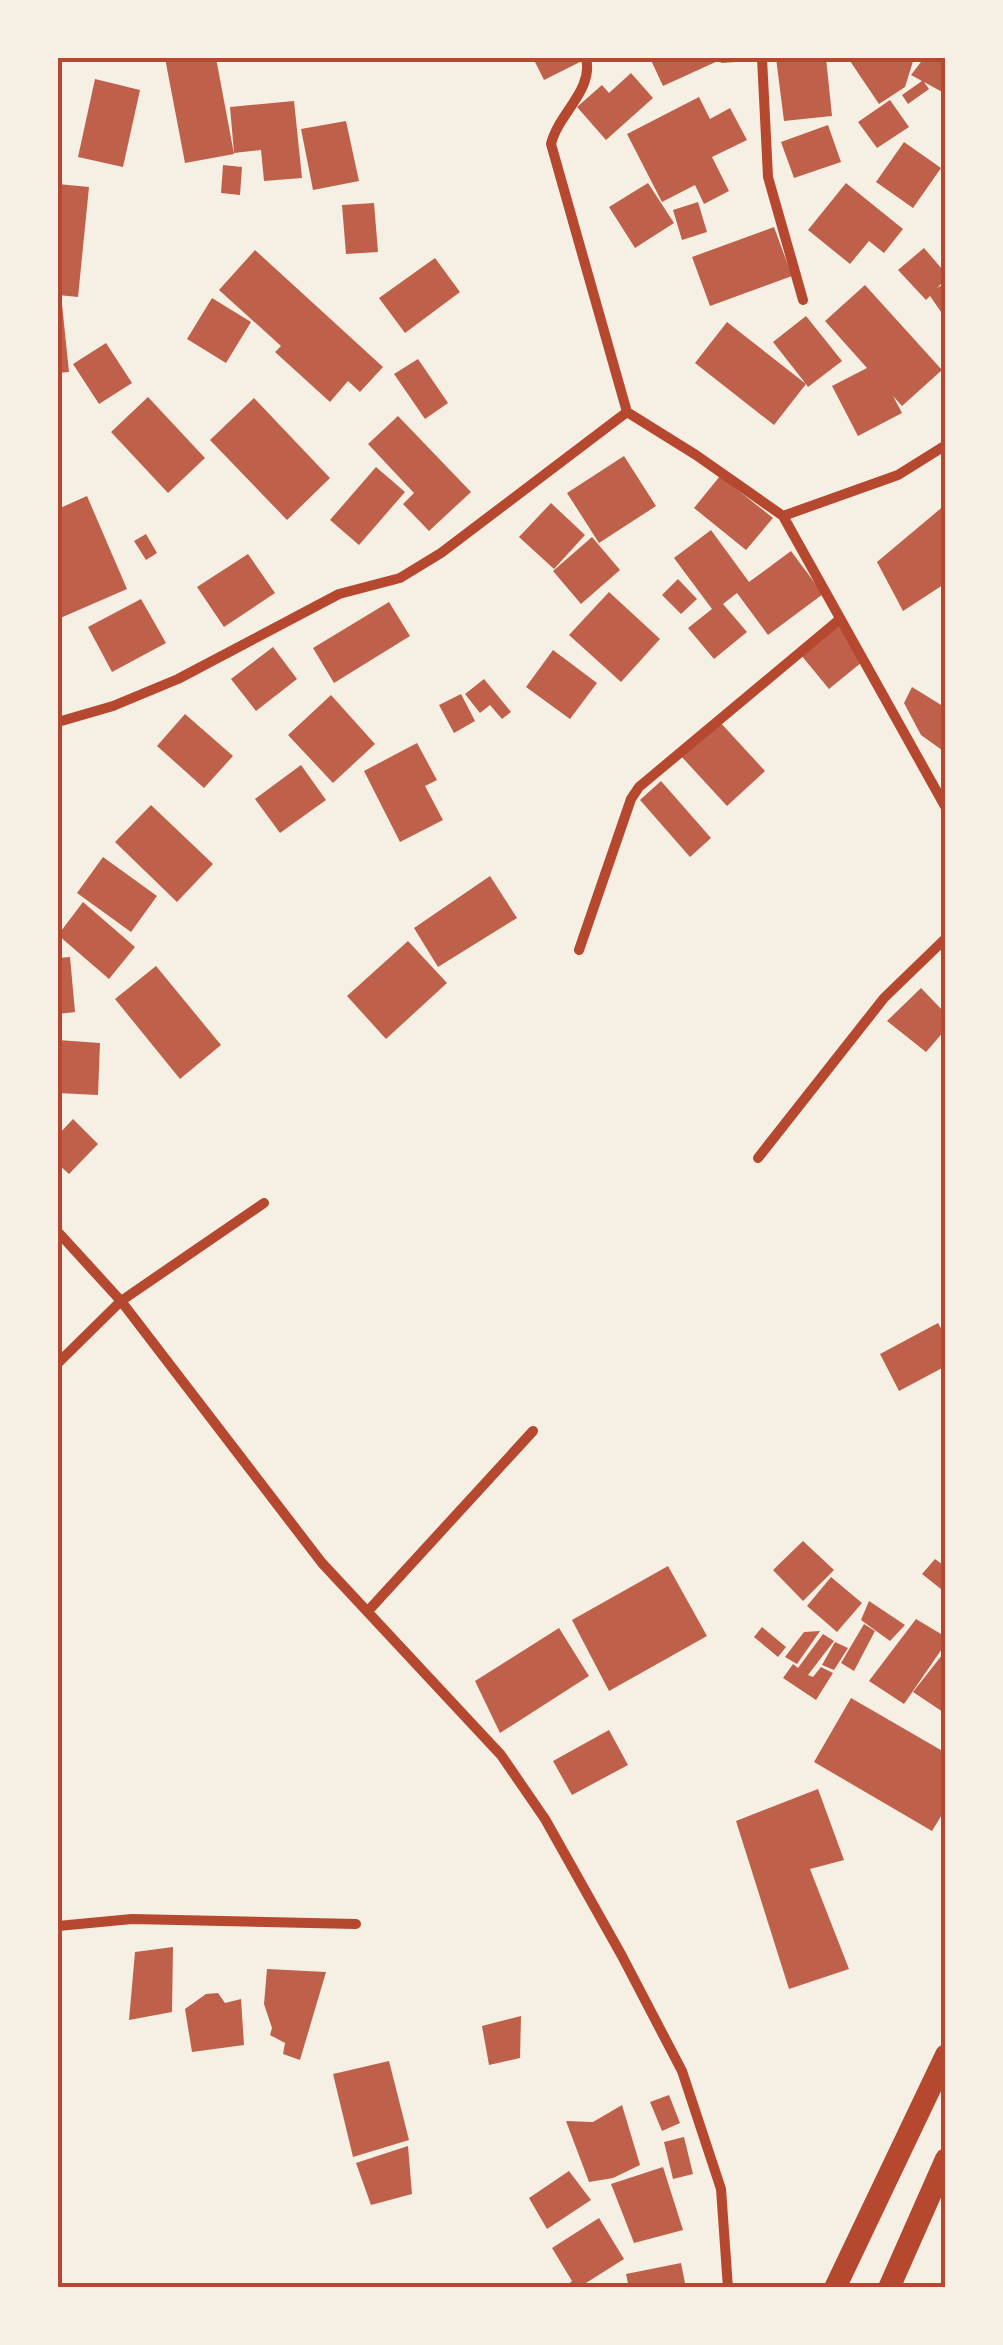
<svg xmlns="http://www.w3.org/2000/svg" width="1003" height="2345" viewBox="0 0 1003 2345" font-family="'PT Sans',sans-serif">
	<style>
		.building { fill: #bf614a }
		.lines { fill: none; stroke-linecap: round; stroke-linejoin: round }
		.minor { stroke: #b5482f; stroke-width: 10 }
		.primary { stroke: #b5482f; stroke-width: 22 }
		.neatline { fill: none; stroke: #b5482f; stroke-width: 4 }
	</style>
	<rect width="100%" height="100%" fill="#f6efe4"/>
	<path class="building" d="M165,58H216L234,154L185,163Z
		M533,58H588L544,80Z
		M650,58H751V61L721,63L720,60L663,86Z
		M776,58H826L832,116L784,121Z
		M848,58H914L905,87L879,104Z
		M924,58H946V94L924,82L929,89L908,104L902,95L922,81L911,75Z
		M631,73L653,98L606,140L577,107L602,85L609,93Z
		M95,79L140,90L123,167L78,157Z
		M699,97L710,119L730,108L747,140L712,157L729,191L704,204L695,185L662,202L627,134Z
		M890,100L909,127L877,148L858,122Z
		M294,101L302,178L264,181L261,150L234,153L230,107Z
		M346,121L359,181L313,190L301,129Z
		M828,125L841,162L794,178L781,142Z
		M904,142L941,168L913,208L876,182Z
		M223,165L242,167L240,195L221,193Z
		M648,183L674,223L635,248L609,207Z
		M846,183L903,229L884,253L869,241L850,264L808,230Z
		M58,184L89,187L78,297L58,295Z
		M698,202L707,232L682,240L673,210Z
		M374,203L378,252L346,254L342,205Z
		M774,227L792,276L710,306L692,257Z
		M924,248L942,269L946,267V279L937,288L946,283V319L930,296L926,300L898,270Z
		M255,250L383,367L360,392L348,381L330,402L275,352L281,346L219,290Z
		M435,258L460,292L405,333L379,298Z
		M865,285L942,370L902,406L893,396L902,413L858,436L832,386L867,368L825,321Z
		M212,298L251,322L226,363L187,339Z
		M58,304H62L69,372L58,373Z
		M806,316L842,361L808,387L806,384L774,425L695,363L727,322L806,384L773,342Z
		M106,343L132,383L99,404L73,364Z
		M418,359L448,403L425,419L394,374Z
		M148,397L205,458L168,493L111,432Z
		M254,398L330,478L287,520L210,440Z
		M398,416L471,492L429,531L403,504L414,493L368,444Z
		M624,456L656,506L599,543L567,493Z
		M376,467L405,492L359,545L330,520Z
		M720,476L773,518L746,550L694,508Z
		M87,496L127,589L58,619V509Z
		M551,503L585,535L554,569L519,537Z
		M946,504V583L903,611L877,562Z
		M711,530L749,582L791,551L823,594L768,635L737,593L723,604L747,632L714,659L688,628L712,609L674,558Z
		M146,534L157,553L146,560L134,541Z
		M592,537L620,570L581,604L553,571Z
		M248,554L275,593L224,627L197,587Z
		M678,579L697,599L681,614L662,595Z
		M609,592L660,639L621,682L569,635Z
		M141,599L166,643L112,672L88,627Z
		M389,602L410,636L334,683L313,648Z
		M839,623L867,658L829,689L801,655Z
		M273,647L297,679L256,711L231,679Z
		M553,650L597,683L570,719L526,687Z
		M484,679L511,712L502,719L490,705L480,713L465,694Z
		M912,687L946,708V753L921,735L904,703Z
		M461,694L475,721L454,733L439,705Z
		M331,695L375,744L333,783L288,735Z
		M185,714L233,756L204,788L157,746Z
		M718,720L765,771L727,806L680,755Z
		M417,743L437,780L425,786L443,820L400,842L364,771Z
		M301,765L326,800L280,833L255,799Z
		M661,781L711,838L690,857L640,800Z
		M151,805L213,864L177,902L115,842Z
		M103,857L157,896L131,932L77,893Z
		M490,876L517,918L438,967L414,928Z
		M83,902L135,947L109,979L58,935Z
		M408,941L447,983L386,1039L347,996Z
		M70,957L75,1012L58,1014V958Z
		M156,966L221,1045L180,1079L115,999Z
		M921,988L946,1014V1029L926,1052L887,1021Z
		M58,1040L100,1043L98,1095L58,1093Z
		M73,1119L98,1144L69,1174L58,1164V1135Z
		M938,1323L946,1337V1366L899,1391L880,1354Z
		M803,1541L834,1570L803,1601L773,1570Z
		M935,1559L946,1567V1593L922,1574Z
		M668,1566L707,1636L609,1691L572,1620Z
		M831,1577L862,1603L837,1632L807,1606Z
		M869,1601L905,1625L890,1641L861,1620Z
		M916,1619L946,1637V1643L904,1704L869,1681Z
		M864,1624L875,1631L854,1671L841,1663Z
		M762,1627L786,1647L778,1657L754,1637Z
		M559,1628L589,1676L500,1733L475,1681Z
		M820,1631L797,1664L785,1657L804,1632Z
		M823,1634L834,1641L808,1675L813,1677L821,1667L833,1673L816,1700L783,1678L793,1664L798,1668Z
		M835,1642L848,1648L834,1670L822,1665Z
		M946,1650V1714L913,1692Z
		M851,1698L946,1753V1808L932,1831L814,1762Z
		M609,1730L628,1765L572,1795L553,1761Z
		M818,1789L844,1860L810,1869L849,1969L789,1989L736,1821Z
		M173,1947L172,2012L129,2020L135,1952Z
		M267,1969L326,1972L300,2060L283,2054L285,2043L270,2035L272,2028L264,2004Z
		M218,1993L225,2003L241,1999L244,2045L192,2052L185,2009L206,1994Z
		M521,2016L520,2058L489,2065L482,2026Z
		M389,2061L409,2140L353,2157L333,2074Z
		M669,2095L680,2123L662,2131L650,2102Z
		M622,2105L640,2165L613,2178L589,2182L566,2121L593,2122Z
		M684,2137L693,2174L673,2179L664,2142Z
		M408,2146L412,2194L371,2205L356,2163Z
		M663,2167L683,2230L634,2243L611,2184Z
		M569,2171L591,2200L547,2229L529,2198Z
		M599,2218L624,2259L578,2288H564L572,2281L552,2248Z
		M681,2263L686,2288H629L626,2274Z"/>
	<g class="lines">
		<path class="minor" d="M586,58C594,90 558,114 551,144L627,412L696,455L783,516L946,808
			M762,58L768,177L803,300
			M783,516L898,475L946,445
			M58,722L113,706L178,679L339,594L400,578L441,553L627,412
			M579,950L631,799L639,787L840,619
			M758,1158L884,998L946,938
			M58,1232L121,1301L322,1563L501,1755L545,1819L622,1956L682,2071L721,2189L728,2288
			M58,1363L121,1301L264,1203
			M368,1611L533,1431
			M58,1926L132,1919L356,1924"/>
		<path class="primary" d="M835,2288L946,2055
			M889,2288L946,2159"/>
	</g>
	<rect width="1003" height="2345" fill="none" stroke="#f6efe4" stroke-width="120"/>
	<rect x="60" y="60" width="883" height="2225" class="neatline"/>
</svg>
